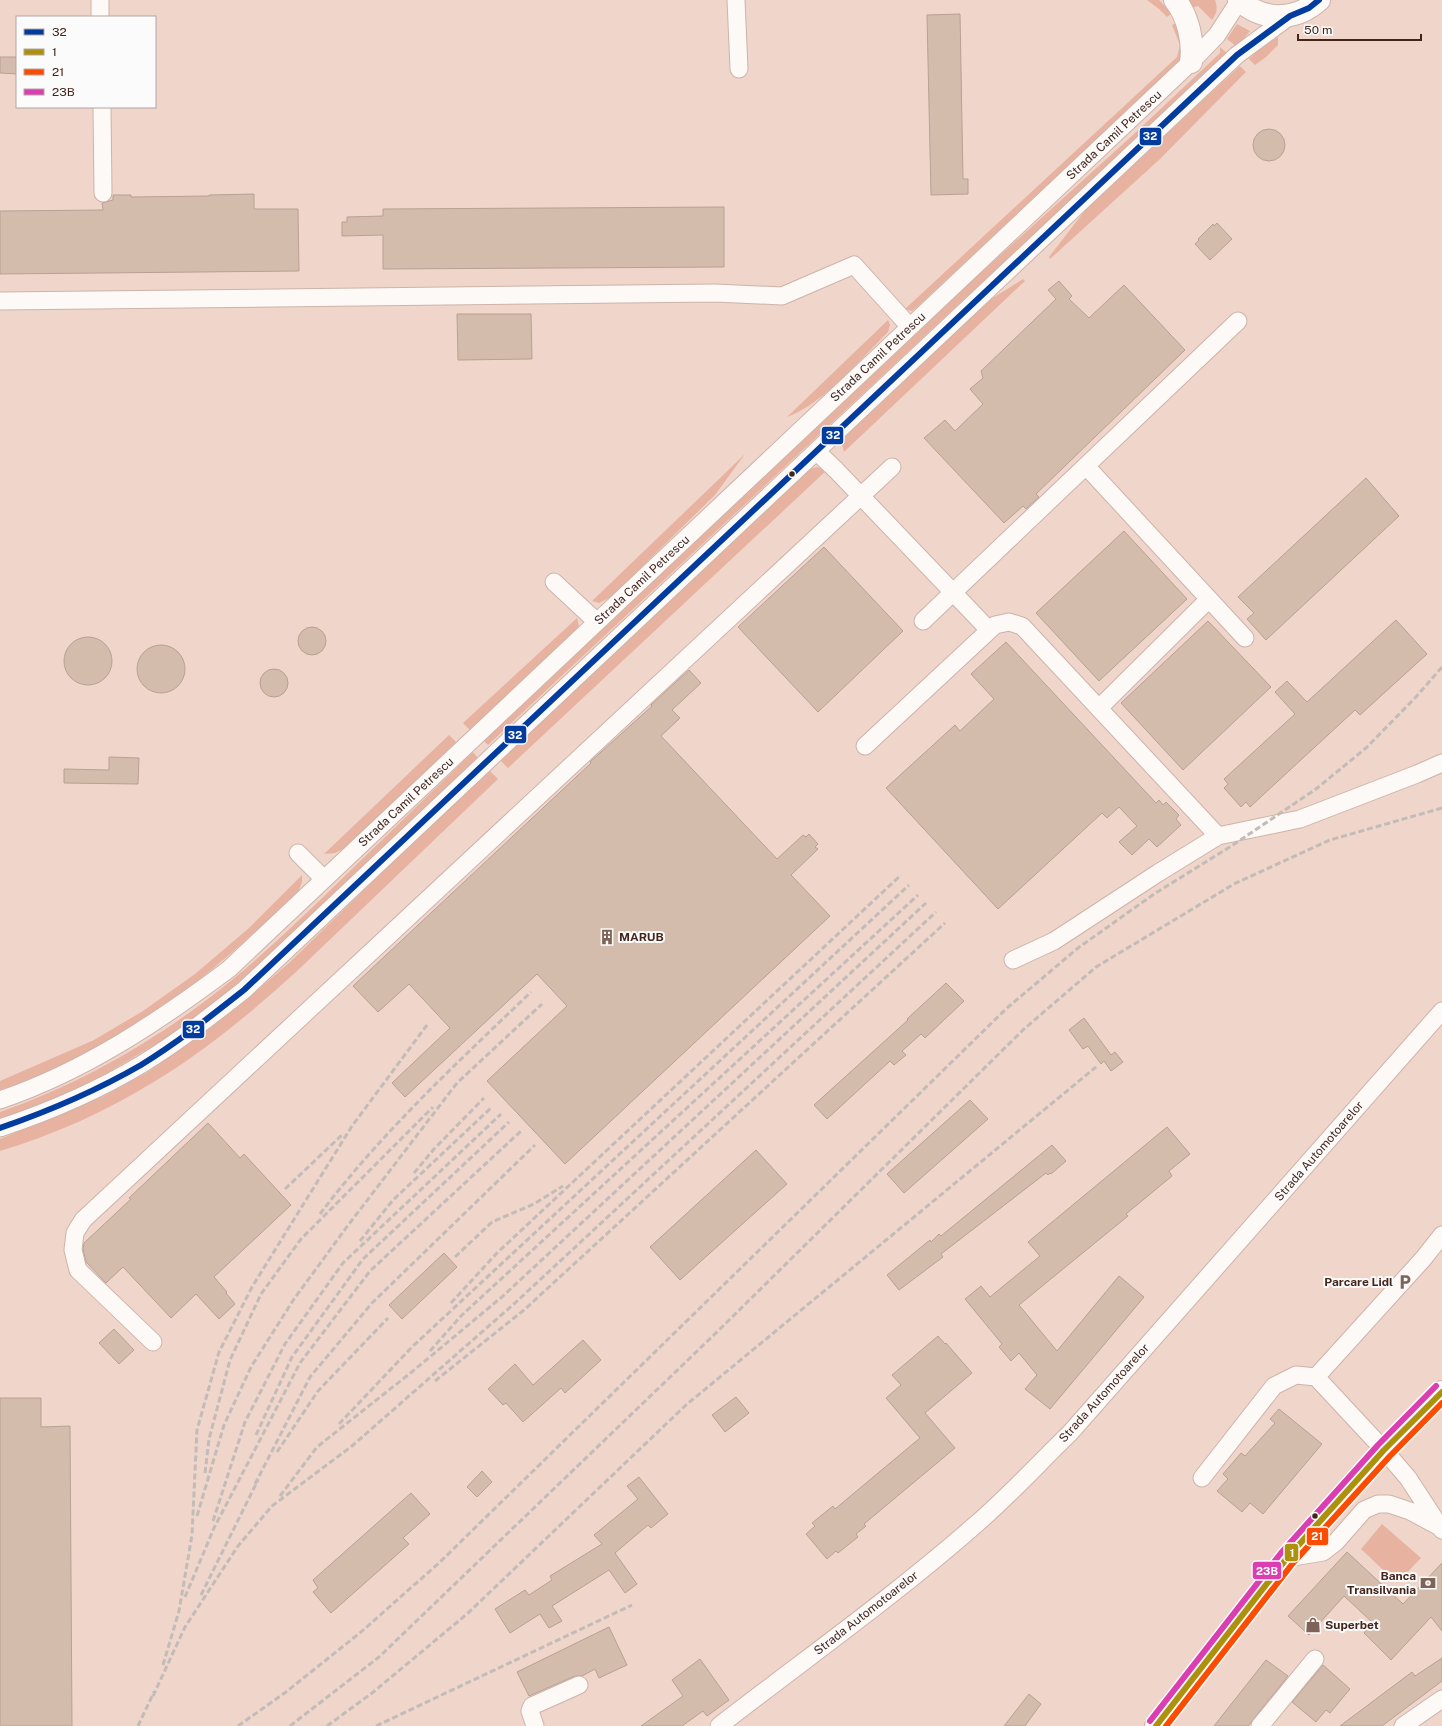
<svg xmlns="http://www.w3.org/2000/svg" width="1442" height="1726" viewBox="0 0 1442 1726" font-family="'Public Sans',sans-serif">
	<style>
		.green { fill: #e7b3a0 }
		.building { fill: #d4bcad; stroke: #b8a092 }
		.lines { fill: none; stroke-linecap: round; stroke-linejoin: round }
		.minor-casing { stroke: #cdb3a9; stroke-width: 19 }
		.major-casing { stroke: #cdb3a9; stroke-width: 24 }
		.minor { stroke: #fdf9f7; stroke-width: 17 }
		.major { stroke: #fdf9f7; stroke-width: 22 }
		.rail { stroke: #c2bbb7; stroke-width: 3; stroke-dasharray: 6 3; stroke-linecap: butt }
		.bus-1-casing { stroke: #fbfbfb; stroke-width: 9 }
		.bus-2-casing { stroke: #fbfbfb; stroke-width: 9 }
		.bus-3-casing { stroke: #fbfbfb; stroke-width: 9 }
		.bus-4-casing { stroke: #fbfbfb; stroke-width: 9 }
		.bus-1 { stroke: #023c9f; stroke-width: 6 }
		.bus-2 { stroke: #ab910c; stroke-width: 6 }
		.bus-3 { stroke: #fc4c01; stroke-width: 6 }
		.bus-4 { stroke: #db3eb1; stroke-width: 6 }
		.bus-dot { fill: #44251a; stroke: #fbfbfb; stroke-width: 1.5 }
		.labels { text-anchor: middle; stroke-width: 4; stroke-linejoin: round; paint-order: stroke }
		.street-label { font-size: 12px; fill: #44251a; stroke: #fbfbfb }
		.poi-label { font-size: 12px; font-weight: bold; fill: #44251a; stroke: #fbfbfb; text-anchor: start }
		.line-badge { stroke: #fbfbfb; stroke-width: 1.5 }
		.badge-label { font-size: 11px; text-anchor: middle; font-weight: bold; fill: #fff }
	</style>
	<rect width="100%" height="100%" fill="#f0d5cb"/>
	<path class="green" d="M1147,0H1159L1172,13L1167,17L1159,9Z
		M1187,0H1215C1218,8 1217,13 1212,20L1198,6L1191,8Z
		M1176,23L1180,29L1182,59L916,308L912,311L905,309L1177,57L1180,45L1172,25Z
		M1237,24L1250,31L1237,47L1227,39Z
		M1278,37V45L1266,57L1255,65L1249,59L1259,49Z
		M1220,47L1229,55L946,316L488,745L482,739L943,307L1134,134L1220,53Z
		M1240,66L1246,72L1160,159L1050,259L1049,257L1090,204Z
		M1023,279L1025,281L844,452L842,444L844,433L969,313Z
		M888,320L890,325L888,332C861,359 823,404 787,417Z
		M745,454L715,495L611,597L599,603L592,601Z
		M817,467L827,470L508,768L498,758L806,470Z
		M577,618L579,626L572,636L470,730L463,723Z
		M449,735L456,742L349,846L335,853L324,854Z
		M473,752L478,758L292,937L247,977L209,1008L176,1032L107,1073L56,1099L0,1120V1112C89,1081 172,1031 244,970C282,937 318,902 354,867C394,829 433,790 473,752Z
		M488,769L498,779L296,972C252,1012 204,1052 152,1083C105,1112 53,1135 0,1151V1139L104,1096L148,1072L198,1037L259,989L290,962Z
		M302,875V882L298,893C256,931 213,971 167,1005C116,1041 58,1070 0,1090V1081L94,1040L143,1011L195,974L249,928Z
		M1382,1524L1421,1558L1397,1583L1361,1549Z"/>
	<path class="building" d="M960,14L963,179H968V194L931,195L927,15Z
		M0,57H17V74L0,73Z
		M1253 145a16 16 0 1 1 32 0a16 16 0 1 1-32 0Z
		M254,194V209H298L299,271L0,274V211L103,210L102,203L113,200V195H131V197L209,196V195Z
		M724,207V267L383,269V235L342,236V222H347V217L383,216V209Z
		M1217,223L1232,239L1210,260L1195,244L1199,240L1198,239L1213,224L1214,226Z
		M1059,281L1072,296L1069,299L1089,318L1124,285L1185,350L1036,494L1039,497L1026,509L1023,506L1004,523L924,438L945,420L955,431L983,404L970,389L983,378L981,371L1056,299L1048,290Z
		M457,314H531L532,359L458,360Z
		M1366,478L1399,516L1266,640L1247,619L1254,613L1238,597Z
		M1124,531L1187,599L1099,681L1036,613Z
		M824,547L903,631L818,712L738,627Z
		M1396,620L1427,654L1360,715L1355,710L1250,807L1246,802L1241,807L1224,788L1228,784L1224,779L1295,714L1275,692L1287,681L1307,702Z
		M1208,621L1271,687L1183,770L1121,703Z
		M298 641a14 14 0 1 1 28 0a14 14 0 1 1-28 0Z
		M64 661a24 24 0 1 1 48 0a24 24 0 1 1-48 0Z
		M1006,642L1156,803L1159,800L1163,805L1166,802L1179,815L1176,819L1181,825L1157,847L1149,839L1132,855L1119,842L1137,826L1119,807L1107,818L1102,813L998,909L886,788L955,725L960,731L994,699L971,674Z
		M137 669a24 24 0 1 1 48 0a24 24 0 1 1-48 0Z
		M260 683a14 14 0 1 1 28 0a14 14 0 1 1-28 0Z
		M689,670L701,683L672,710L680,718L661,736L777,859L803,835L806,837L809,834L818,844L815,847L818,849L791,875L830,916L565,1164L487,1081L567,1006L537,974L405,1097L392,1083L450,1028L409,984L378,1012L353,986L591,763L590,762L652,706L651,705Z
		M109,757L139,758L138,784L64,783V769L109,770Z
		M946,983L964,1001L925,1038L921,1034L902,1051L906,1055L894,1065L890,1061L827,1119L814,1105L908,1020L907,1019Z
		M1084,1018L1111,1055L1115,1052L1123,1062L1111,1071L1104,1061L1101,1064L1088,1046L1083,1049L1069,1030Z
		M970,1100L988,1119L904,1193L887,1174Z
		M208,1123L240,1158L244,1154L291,1205L214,1277L227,1292L226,1293L235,1304L219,1319L196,1294L171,1318L123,1267L106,1283L86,1262L83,1249L84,1243L131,1199L129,1198Z
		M1167,1127L1190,1154L1169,1171L1172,1176L1126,1214L1128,1216L1019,1305L1057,1351L1119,1276L1144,1297L1050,1409L1025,1389L1037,1375L1019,1353L1011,1361L999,1347L1002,1344L965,1299L981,1286L990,1297L1040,1256L1028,1242Z
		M1052,1145L1066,1161L1051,1174L1050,1173L1048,1175L1046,1173L941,1254L943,1257L899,1290L887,1275L930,1240L931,1242L939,1234L941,1236Z
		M756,1150L787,1184L680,1280L650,1247Z
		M444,1253L457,1267L402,1319L389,1305Z
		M114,1329L134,1350L119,1364L99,1343Z
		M938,1336L945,1344L946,1343L972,1373L925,1413L955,1448L864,1524L866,1526L856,1534L858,1537L838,1553L836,1551L827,1559L806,1534L815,1526L812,1523L833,1506L835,1509L920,1438L886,1398L901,1385L892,1375Z
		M583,1340L601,1360L565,1393L561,1388L523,1422L506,1403L503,1405L488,1389L515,1364L533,1385Z
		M736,1397L749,1413L725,1432L712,1415Z
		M0,1398H41V1427L70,1426L72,1726H0Z
		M1279,1409L1322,1444L1263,1514L1250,1503L1242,1512L1217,1491L1228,1479L1223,1474L1241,1453L1245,1456L1275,1423L1270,1419Z
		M482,1471L492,1482L477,1497L467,1487Z
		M639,1477L668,1514L651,1528L648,1525L615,1553L637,1584L625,1593L609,1570L552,1606L562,1621L549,1628L540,1614L510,1633L495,1609L525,1590L529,1595L552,1580L550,1576L602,1544L594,1535L638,1499L627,1486Z
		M411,1493L430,1514L403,1538L409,1544L331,1613L313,1592L318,1588L313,1580Z
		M1347,1552L1403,1604L1442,1563V1631L1431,1617L1391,1660L1364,1633L1373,1623L1344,1596L1309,1635L1288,1616Z
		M609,1627L627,1665L599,1678L595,1669L582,1676H575L529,1696L517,1672Z
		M1442,1658V1681L1382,1726H1340L1412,1672L1415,1676Z
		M700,1659L729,1700L707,1716L703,1711L682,1726H641L683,1696L672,1680Z
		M1266,1660L1288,1676L1248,1726H1214Z
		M1323,1665L1350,1689L1330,1713L1326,1710L1316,1722L1292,1702Z
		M1029,1694L1041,1704L1027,1723L1025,1726H1004Z"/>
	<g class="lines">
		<defs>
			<path id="minor" d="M100,0V17
				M736,0L739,69
				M102,107L103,193
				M0,301L715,293L782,296L854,265L910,327
				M816,451L836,470L989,630
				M1086,466L1245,638
				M554,582L597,622
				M923,621L1238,321
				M1099,708L1209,599
				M865,746L995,625L1009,622L1022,626L1218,836
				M298,853L324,879
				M1013,960L1054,941L1158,873L1218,836L1300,819L1417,774L1442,763
				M0,1100C85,1071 158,1022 229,969L1191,62L1217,35L1239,1
				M0,1128C48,1112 99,1090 142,1064C178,1042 211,1016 244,990L1237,55L1290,16
				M1442,1235L1423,1259L1316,1377L1384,1450L1408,1478L1442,1530
				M153,1342L78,1270L73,1250L75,1233L83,1220L892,467
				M1202,1478L1274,1386L1296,1375L1316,1377
				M1287,1558L1323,1552L1336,1542L1364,1510L1378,1504H1389L1410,1511L1438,1526
				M535,1726L530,1711L532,1706L579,1685
				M719,1726C804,1660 893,1597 974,1526C1008,1497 1038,1464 1070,1433L1442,1011
				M1260,1726L1315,1659
				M1403,1726L1442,1699"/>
			<path id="major" d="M1175,0C1188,16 1194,42 1191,62
				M1239,0C1262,21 1295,22 1319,0
				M1156,1726L1287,1558L1384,1450L1442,1392"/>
		</defs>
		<use href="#minor" class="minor-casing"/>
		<use href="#major" class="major-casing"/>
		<use href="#minor" class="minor"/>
		<use href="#major" class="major"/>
		<path class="rail" d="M414,1173L434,1149L484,1098
			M285,1189L343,1134
			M320,1214C382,1132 457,1063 531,992
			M360,1241L393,1200L492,1107
			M455,1257L492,1222L534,1204L563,1186
			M451,1303L497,1253L901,875
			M430,1351L462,1315L918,895
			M435,1381L524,1310L945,923
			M339,1424L412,1347L909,885
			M256,1435L292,1357L363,1259L509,1122
			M277,1452L318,1391L388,1318
			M205,1473L209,1439L230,1360L261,1294L301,1239L433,1107
			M255,1484L310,1377L372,1303L535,1145
			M280,1496L317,1447L413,1371L503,1296L926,903
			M197,1516L224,1425L251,1367L294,1299L349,1224L457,1083L542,1004
			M213,1521L245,1422L285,1344L343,1263L501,1114
			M201,1595L258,1480
			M185,1597L214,1528L300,1363L370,1271L521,1131
			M163,1665L179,1611L192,1535L197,1430L219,1352L252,1287L352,1126L427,1025
			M153,1696L185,1627L238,1546L272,1506L352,1446L515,1303L936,912
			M138,1726L154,1692
			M238,1726L286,1692L361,1632L440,1562L1007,1008L1078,948L1154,894L1233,845L1316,789L1366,748L1416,697L1442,667
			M290,1726L379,1657L718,1331L1024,1029L1096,967L1234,884L1330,840L1442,808
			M327,1726L372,1693L467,1614L686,1405L1096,1067
			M376,1726L632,1605"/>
		<defs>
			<path id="bus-1" d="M0,1128C49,1111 96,1091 141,1065C177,1043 211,1016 244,990L1237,55L1290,16L1309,8L1319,0"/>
			<path id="bus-2" d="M1156,1726L1287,1558L1384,1450L1442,1392"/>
			<path id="bus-3" d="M1166,1726L1293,1563L1390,1456L1442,1403"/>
			<path id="bus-4" d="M1150,1721L1281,1553L1378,1445L1436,1386"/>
		</defs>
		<use href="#bus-1" class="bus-1-casing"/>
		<use href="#bus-2" class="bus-2-casing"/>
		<use href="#bus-3" class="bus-3-casing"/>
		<use href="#bus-4" class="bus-4-casing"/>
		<use href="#bus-1" class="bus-1"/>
		<use href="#bus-2" class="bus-2"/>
		<use href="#bus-3" class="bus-3"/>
		<use href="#bus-4" class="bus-4"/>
	</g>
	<defs>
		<symbol id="building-bare" viewBox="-9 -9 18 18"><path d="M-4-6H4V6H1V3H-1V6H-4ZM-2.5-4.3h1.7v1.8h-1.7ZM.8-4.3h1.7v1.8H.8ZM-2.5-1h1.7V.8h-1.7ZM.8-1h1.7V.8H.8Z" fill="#806358" stroke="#fbfbfb" stroke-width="2.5" paint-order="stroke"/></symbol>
		<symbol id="parking-bare" viewBox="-9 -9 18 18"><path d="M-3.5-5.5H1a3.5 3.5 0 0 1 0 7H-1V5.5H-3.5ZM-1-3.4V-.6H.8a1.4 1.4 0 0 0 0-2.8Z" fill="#806358" stroke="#fbfbfb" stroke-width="2.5" paint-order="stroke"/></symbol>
		<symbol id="bank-bare" viewBox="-9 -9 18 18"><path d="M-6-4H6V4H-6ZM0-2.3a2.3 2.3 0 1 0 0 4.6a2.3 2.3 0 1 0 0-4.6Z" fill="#806358" stroke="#fbfbfb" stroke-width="2.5" paint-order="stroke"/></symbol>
		<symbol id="shop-bare" viewBox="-9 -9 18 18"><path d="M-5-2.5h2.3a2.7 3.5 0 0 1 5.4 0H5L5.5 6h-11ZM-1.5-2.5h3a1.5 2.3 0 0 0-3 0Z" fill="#806358" stroke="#fbfbfb" stroke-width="2.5" paint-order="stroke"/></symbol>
	</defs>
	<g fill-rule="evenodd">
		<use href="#building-bare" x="596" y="926" width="22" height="22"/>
		<use href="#parking-bare" x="1394" y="1271" width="22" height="22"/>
		<use href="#bank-bare" x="1417" y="1572" width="22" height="22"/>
		<use href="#shop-bare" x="1302" y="1614" width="22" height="22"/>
	</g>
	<g class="bus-dot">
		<circle cx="792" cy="474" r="3.5"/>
		<circle cx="1315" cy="1516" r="3.5"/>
	</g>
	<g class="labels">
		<g class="street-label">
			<text transform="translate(1114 135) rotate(-43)" y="4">Strada Camil Petrescu</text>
			<text transform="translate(878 357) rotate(-43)" y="4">Strada Camil Petrescu</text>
			<text transform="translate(642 580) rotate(-43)" y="4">Strada Camil Petrescu</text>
			<text transform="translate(406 802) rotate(-43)" y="4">Strada Camil Petrescu</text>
			<text transform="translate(1319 1151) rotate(-49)" y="4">Strada Automotoarelor</text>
			<text transform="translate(1104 1393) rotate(-48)" y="4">Strada Automotoarelor</text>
			<text transform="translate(866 1613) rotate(-38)" y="4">Strada Automotoarelor</text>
		</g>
		<g class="poi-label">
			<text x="619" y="941">MARUB</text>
			<text x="1393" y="1286" text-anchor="end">Parcare Lidl</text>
			<text x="1416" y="1580" text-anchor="end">Banca<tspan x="1416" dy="14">Transilvania</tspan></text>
			<text x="1325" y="1629">Superbet</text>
		</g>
	</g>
	<g class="line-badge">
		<rect x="1139" y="127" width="23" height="19" rx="4" fill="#023c9f"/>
		<rect x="821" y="426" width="23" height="19" rx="4" fill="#023c9f"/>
		<rect x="504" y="725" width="23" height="19" rx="4" fill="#023c9f"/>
		<rect x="182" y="1020" width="23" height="19" rx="4" fill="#023c9f"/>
		<rect x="1306" y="1527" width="23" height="19" rx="4" fill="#fc4c01"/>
		<rect x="1284" y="1543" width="15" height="19" rx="4" fill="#ab910c"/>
		<rect x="1252" y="1561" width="30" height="19" rx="4" fill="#db3eb1"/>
	</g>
	<g class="badge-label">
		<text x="1150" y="140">32</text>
		<text x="833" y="439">32</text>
		<text x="515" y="739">32</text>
		<text x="193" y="1033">32</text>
		<text x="1317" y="1540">21</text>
		<text x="1292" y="1557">1</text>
		<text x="1267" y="1575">23B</text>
	</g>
	<rect x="16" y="16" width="140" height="92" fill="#fbfbfb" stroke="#b2a5a1"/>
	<rect x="24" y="29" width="20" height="6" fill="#023c9f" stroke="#b2a5a1"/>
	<text x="52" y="36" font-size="12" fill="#44251a">32</text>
	<rect x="24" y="49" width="20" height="6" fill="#ab910c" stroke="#b2a5a1"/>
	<text x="52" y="56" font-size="12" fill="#44251a">1</text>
	<rect x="24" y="69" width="20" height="6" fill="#fc4c01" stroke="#b2a5a1"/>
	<text x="52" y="76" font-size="12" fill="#44251a">21</text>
	<rect x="24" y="89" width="20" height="6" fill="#db3eb1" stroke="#b2a5a1"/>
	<text x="52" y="96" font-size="12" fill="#44251a">23B</text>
	<path d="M1298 34v6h123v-6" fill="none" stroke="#44251a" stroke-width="2"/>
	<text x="1304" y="34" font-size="12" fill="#44251a" stroke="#fbfbfb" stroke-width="3" paint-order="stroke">50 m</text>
</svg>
